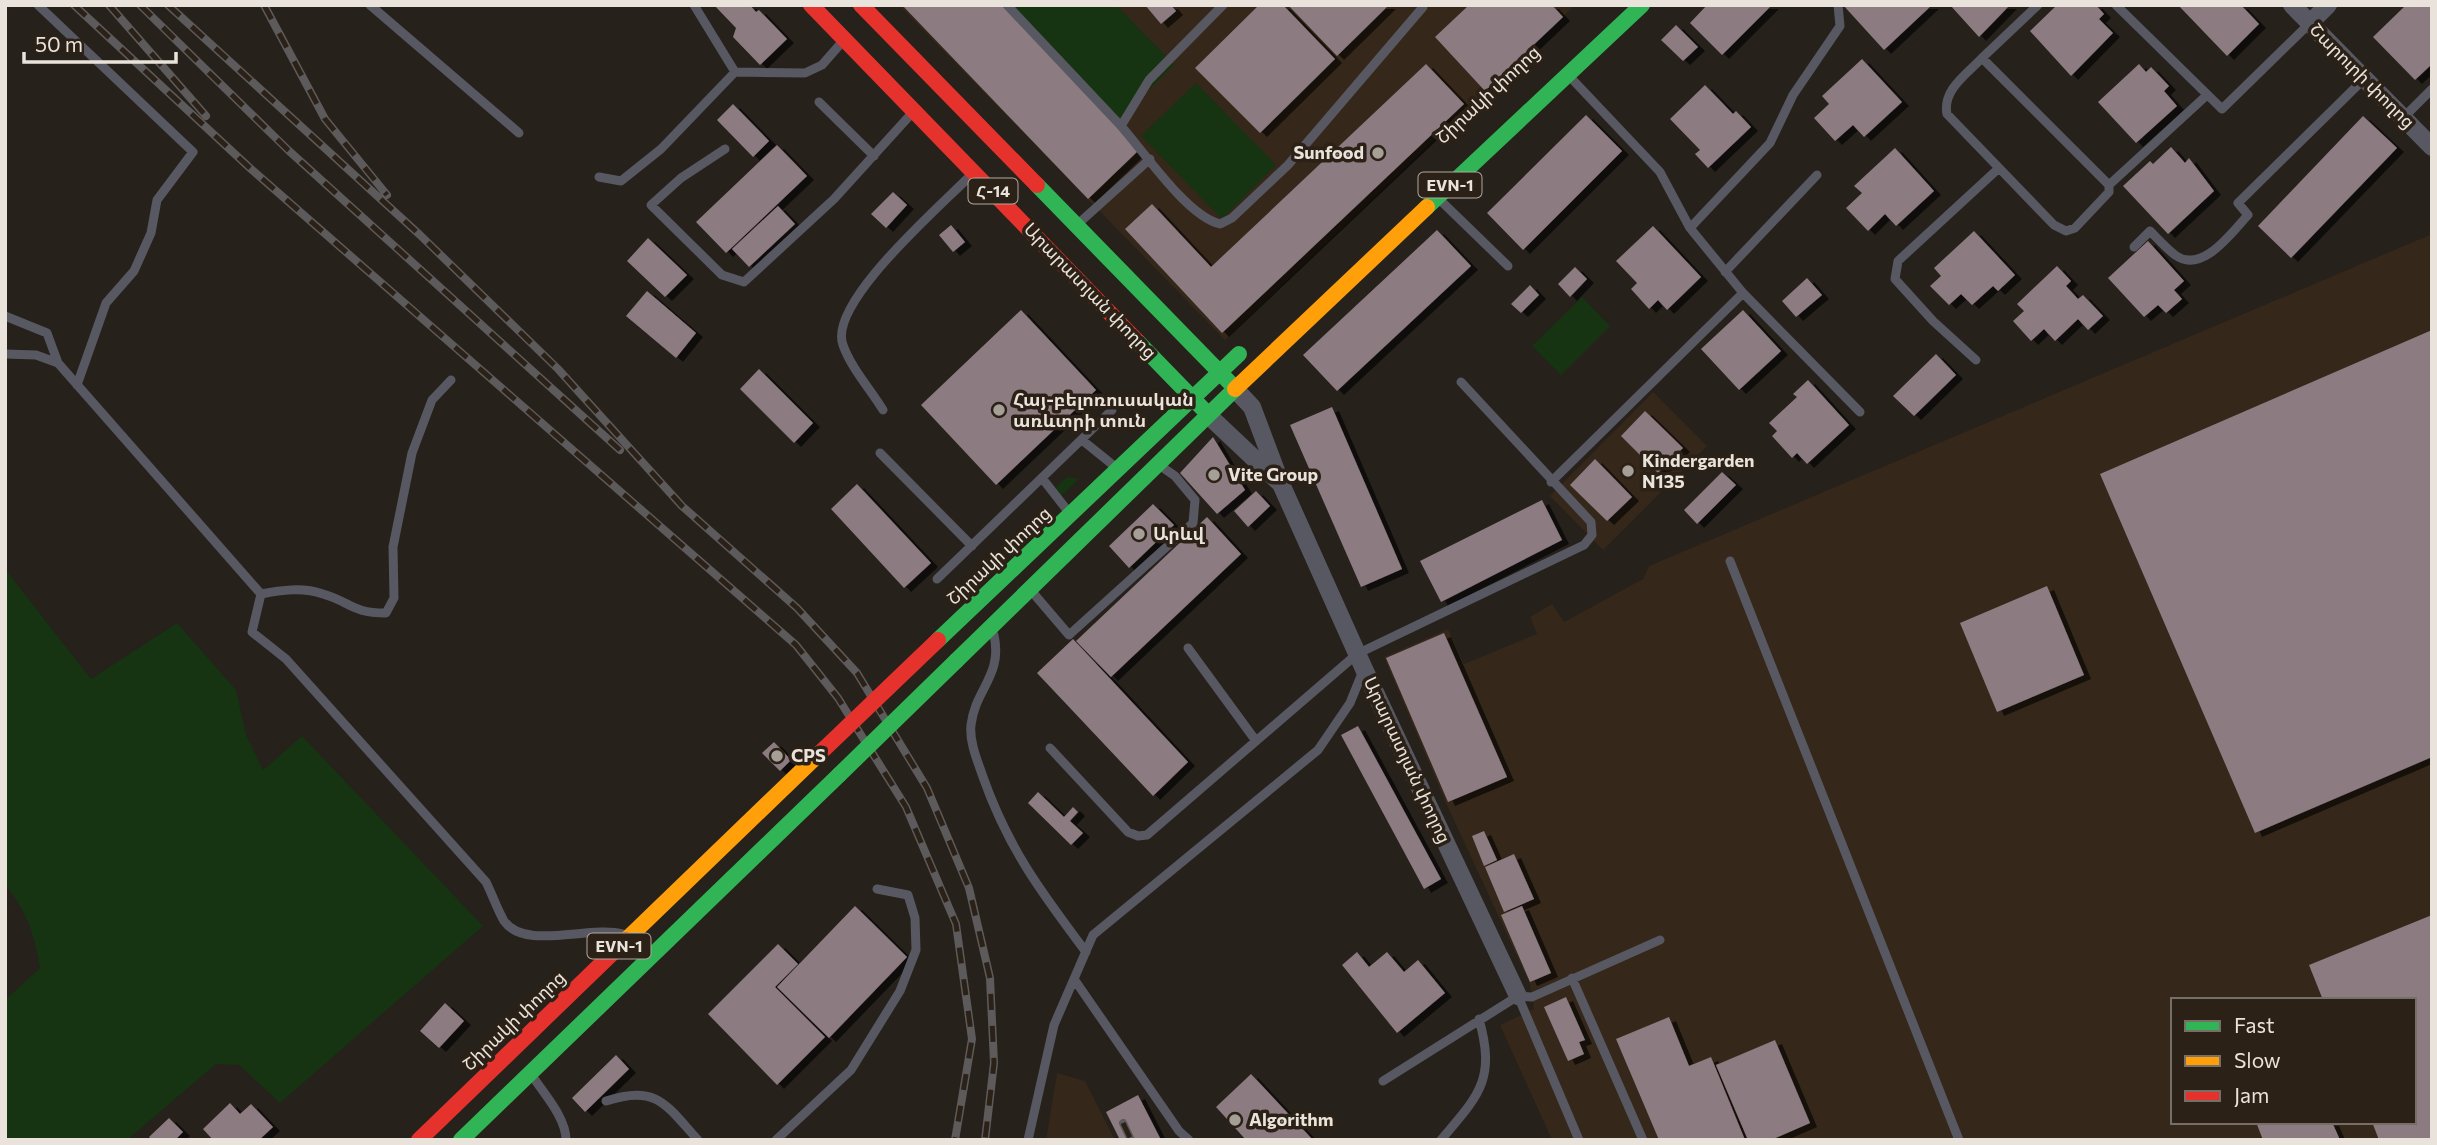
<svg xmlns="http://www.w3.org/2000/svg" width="2437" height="1145" viewBox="0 0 2437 1145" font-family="Commissioner,'Noto Sans Armenian',sans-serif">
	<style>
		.built { fill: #352719; fill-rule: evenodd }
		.green { fill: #163312 }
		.building { fill: #8c7b81; filter: url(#shadow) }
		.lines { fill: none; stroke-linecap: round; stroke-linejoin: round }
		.lane { stroke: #585862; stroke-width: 9 }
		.street { stroke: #585862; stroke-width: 18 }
		.fast { stroke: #30b455; stroke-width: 16 }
		.slow { stroke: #ff9f0a; stroke-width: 16 }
		.jam { stroke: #e5322d; stroke-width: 16 }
		.rail-casing { stroke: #5d5a5c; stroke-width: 8 }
		.rail { stroke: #2b2116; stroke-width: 5; stroke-dasharray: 16; stroke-linecap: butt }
		.fast-bridge { stroke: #30b455; stroke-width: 16 }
		.jam-bridge { stroke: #e5322d; stroke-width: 16 }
		.poi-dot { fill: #a59f98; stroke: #2b2116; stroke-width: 2.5 }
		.labels { text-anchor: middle; stroke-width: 7; stroke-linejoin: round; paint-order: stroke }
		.shield { fill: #2b2116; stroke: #b1a9a0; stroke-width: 2 }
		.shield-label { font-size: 16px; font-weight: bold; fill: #eae3db }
		.street-label { font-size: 18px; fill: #eae3db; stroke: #2b2116 }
		.poi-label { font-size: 18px; font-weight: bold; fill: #eae3db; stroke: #2b2116; text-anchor: start }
	</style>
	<defs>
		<filter id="shadow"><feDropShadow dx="7" dy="4" stdDeviation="0" flood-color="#0009"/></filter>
	</defs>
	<rect width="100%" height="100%" fill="#26211b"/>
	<path class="built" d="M899,5H1575L1225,340Z
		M2432,234V1140H1552L1500,1025L1534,1009L1530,984L1446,803L1384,657L1448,629L1464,664L1537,634L1530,617L1552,604L1564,622L1643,579L1649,566ZM2173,1000H2414V1122H2173Z
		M1653,392L1707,446L1603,550L1550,496Z
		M1057,1073L1085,1081L1115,1140H1046Z"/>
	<path class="green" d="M1010,5H1116L1174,65L1119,118Z
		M1196,83L1276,165L1222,219L1141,136Z
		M1582,297L1610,326L1561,375L1532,346Z
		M1067,477L1079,479L1055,502L1054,489Z
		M5,569L91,679L177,623L236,690L246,735L263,770L302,736L483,926L280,1103L239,1065L216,1064L127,1140H5V1000L40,968C35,936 26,909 5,885Z"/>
	<path class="building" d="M714,5H750L756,12L759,10L787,39L760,65L733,37L736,28Z
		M902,5H1002L1140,149L1088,199Z
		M1145,5H1171L1176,11L1161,24Z
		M1259,5H1283L1335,59L1260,133L1195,68Z
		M1288,5H1389L1337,56Z
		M1469,5H1552L1563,17L1485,91L1435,37Z
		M1707,5H1772L1722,55L1690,23Z
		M1843,5H1932L1884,50Z
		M1950,5H2010L1979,37Z
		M2057,5H2096L2104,14L2099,19L2113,33L2071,76L2030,31Z
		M2178,5H2241L2259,24L2227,56Z
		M2406,5H2432V64L2415,80L2373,37Z
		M1676,25L1698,47L1683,61L1661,40Z
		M1862,59L1902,102L1864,137L1853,125L1835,141L1814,118L1829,104L1822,96Z
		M1426,64L1464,104L1222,333L1125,229L1152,204L1211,267Z
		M2139,64L2146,72L2151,67L2169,86L2164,91L2177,106L2136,143L2098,102Z
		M1705,85L1733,114L1736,111L1751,127L1708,168L1695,154L1700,150L1670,119Z
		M733,104L769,141L753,157L717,120Z
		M1586,115L1622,151L1523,250L1487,213Z
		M2363,116L2397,148L2291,258L2258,226Z
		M777,145L807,176L726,253L696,222Z
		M2171,147L2185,163L2189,158L2214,191L2168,234L2123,186L2150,161L2153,164Z
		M1895,148L1934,191L1896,226L1885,214L1868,231L1846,208L1862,193L1854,186Z
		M893,192L907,205L886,228L871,214Z
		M778,206L795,224L749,267L732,249Z
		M951,225L965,242L953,252L939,235Z
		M1653,226L1701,277L1667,310L1658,300L1649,309L1631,289L1637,283L1616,261Z
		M1437,230L1471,266L1337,391L1303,355Z
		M1974,231L2015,275L1998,291L1993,286L1972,305L1961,294L1949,305L1930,286L1941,276L1934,268Z
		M648,238L687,275L665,297L627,261Z
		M2148,241L2184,281L2174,290L2182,299L2166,313L2158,305L2144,317L2108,278Z
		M2057,266L2071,281L2066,286L2078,299L2083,295L2103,316L2088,330L2078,319L2055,341L2044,329L2031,341L2013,321L2024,311L2017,304Z
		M1575,267L1587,279L1570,297L1558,284Z
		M1807,278L1822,295L1796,317L1782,301Z
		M1530,285L1539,295L1521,313L1511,304Z
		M647,291L696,333L676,358L626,316Z
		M1021,310L1096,390L996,485L921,405Z
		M1743,310L1781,351L1739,390L1701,349Z
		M2432,330V757L2255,833L2100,474Z
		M1936,354L1956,375L1914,416L1893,396Z
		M759,369L813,423L794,443L740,389Z
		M1808,380L1849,425L1807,464L1797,453L1792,458L1772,436L1777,431L1769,423L1797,397L1793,394Z
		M1332,407L1402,569L1361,587L1290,425Z
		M1645,411L1683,448L1658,473L1621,436Z
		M1213,437L1245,490L1217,514L1180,473Z
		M1595,459L1632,497L1607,521L1570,485Z
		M1722,472L1736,485L1697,524L1684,510Z
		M857,484L931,563L904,588L831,509Z
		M1256,491L1270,506L1248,527L1234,511Z
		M1542,500L1562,540L1441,602L1420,561Z
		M1153,504L1174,525L1129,568L1109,546Z
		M1207,517L1241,554L1111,677L1076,641Z
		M2047,586L2084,675L1997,712L1960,623Z
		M1444,633L1507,777L1448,802L1386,658Z
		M1073,639L1188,762L1153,796L1037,673Z
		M1358,726L1441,879L1424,889L1341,735Z
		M774,742L791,760L780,771L762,753Z
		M1038,792L1064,817L1073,807L1078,812L1070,821L1083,833L1071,845L1028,803Z
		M1484,831L1497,860L1484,866L1472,836Z
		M1514,854L1534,899L1504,912L1485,867Z
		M855,906L907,957L829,1038L777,987Z
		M1522,906L1551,973L1530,982L1501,915Z
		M2432,915V1140H2379L2372,1122H2414V1000H2323L2309,965Z
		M778,944L798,964L775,987L825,1037L777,1085L708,1014Z
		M1357,952L1369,967L1387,952L1404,972L1418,960L1445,993L1397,1033L1342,965Z
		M1566,997L1585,1040L1579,1042L1584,1054L1568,1061L1544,1007Z
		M445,1003L464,1021L439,1048L420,1031Z
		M1669,1017L1689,1066L1711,1057L1745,1140H1659L1616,1039Z
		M1775,1040L1810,1123L1771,1140H1748L1716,1065Z
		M616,1055L629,1069L585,1112L572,1098Z
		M1251,1074L1313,1140H1246L1216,1107Z
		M1138,1095L1161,1140H1120L1106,1112Z
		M230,1103L240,1114L251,1104L273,1127L259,1140H213L203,1129Z
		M169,1118L183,1132L175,1140H152L149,1137Z
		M2256,1122H2332L2340,1140H2263Z"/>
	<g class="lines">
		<path class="lane" d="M38,5L193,152L157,200L151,233L134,271L106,303L77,385
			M370,5L519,133
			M694,5L735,72
			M1007,5L1121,126
			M1223,5L1149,80L1121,126C1145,153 1187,216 1220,224L1232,218L1288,165L1423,7
			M2116,5L2222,109L2310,23
			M1982,58C1967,74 1942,90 1947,114L2054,225L2066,231L2075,228L2109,192V185L1982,58L2038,5
			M1572,79L1660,172L1690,228L1743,293L1860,412
			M819,102L874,156
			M2403,118L2432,89
			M725,149L681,178L651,205L722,275L744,282L834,199L913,112
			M599,177L621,181L661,149L735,72L805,73L822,65L843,41
			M2109,185L2207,95
			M1441,201L1508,266
			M1079,223L1150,159
			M1690,228L1770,143L1793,95L1840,26L1838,5
			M2134,247L2150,231C2158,239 2166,248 2175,255C2202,275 2232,232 2248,215L2238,203L2364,79
			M1725,272L1817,175
			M5,316L47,333L58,363
			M5,354L36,355L58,363L261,594L252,632L286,659L486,882C492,894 497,909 504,921C525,951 589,925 623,934
			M1976,360L1933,321L1895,279L1898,261L1999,168
			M883,410C871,390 851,368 843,345C827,303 943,204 973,173
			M1082,440L1113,465
			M880,453L972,546
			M1042,478L1067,510
			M1551,482L1743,293
			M1730,561L1959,1140
			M937,579L1112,410
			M261,594C281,590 303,587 323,594C351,602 351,613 386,613L394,598L393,547L412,453L432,400L451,380
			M1034,594L1069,635L1193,523L1195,500L1175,476L1162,467
			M994,635C1003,676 975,689 971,725C969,742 978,762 983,777C1008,848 1041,892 1086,952
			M1188,648L1256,741
			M1050,748L1128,832L1138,836L1147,835L1357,654L1584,545L1592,535L1591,522L1461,382
			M1572,978L1643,1140
			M1074,979L1179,1131L1189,1140
			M1518,996L1579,1140
			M533,1077C545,1095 566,1118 566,1140
			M1383,1081L1518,996L1532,997L1660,940
			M606,1101C657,1084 666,1105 698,1140
			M776,1140L851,1070L900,991L916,950L915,918L908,895L877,889
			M1028,1140L1054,1025L1093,935L1318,750L1350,703L1363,671
			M1441,1140C1479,1095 1496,1080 1479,1019"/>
		<path class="street" d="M2292,5L2432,147
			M2310,23L2328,5
			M1235,389L1252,407L1281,484L1364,669L1518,996
			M1208,415L1279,482"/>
		<path class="fast" d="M1037,185L1234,387
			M1427,207L1642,5
			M1137,341L1205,411
			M938,640L1239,354
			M956,661L1235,389
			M461,1140L839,775"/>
		<path class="slow" d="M1235,389L1427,207
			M626,940L820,753"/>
		<path class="jam" d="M811,5L1137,341
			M861,5L1037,185
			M419,1140L626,940"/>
		<defs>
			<path id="rail" d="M74,5L251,169L796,645L838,698L906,807L956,924L972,1039L955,1140
				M109,5L206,116
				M140,5L288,150L620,450
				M168,5L420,235L558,369L682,506L797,608L857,673L927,788L969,888L990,978L994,1063L985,1140
				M264,5L325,119L387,195
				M1123,1123L1131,1140"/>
		</defs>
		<use href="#rail" class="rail-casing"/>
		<use href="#rail" class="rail"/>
		<path class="fast-bridge" d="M839,775L956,661"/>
		<path class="jam-bridge" d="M820,753L938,640"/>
	</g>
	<g class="poi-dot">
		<circle cx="1378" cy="153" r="7"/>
		<circle cx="999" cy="410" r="7"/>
		<circle cx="1628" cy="471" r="7"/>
		<circle cx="1214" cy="475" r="7"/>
		<circle cx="1139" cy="534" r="7"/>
		<circle cx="777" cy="756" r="7"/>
		<circle cx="1235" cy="1120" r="7"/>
	</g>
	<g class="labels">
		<g class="shield">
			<rect x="1418.5" y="172.5" width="63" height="25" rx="5"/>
			<rect x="968.5" y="178.5" width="49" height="25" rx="5"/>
			<rect x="587.5" y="933.5" width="63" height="25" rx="5"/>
		</g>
		<g class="shield-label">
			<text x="1450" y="191">EVN-1</text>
			<text x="993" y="197">Հ-14</text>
			<text x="619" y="952">EVN-1</text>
		</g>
		<g class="street-label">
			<text transform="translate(2362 76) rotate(45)" y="6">Շարուրի փողոց</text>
			<text transform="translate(1488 95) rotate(-43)" y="6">Շիրակի փողոց</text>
			<text transform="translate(1090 291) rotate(46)" y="6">Արարատյան փողոց</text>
			<text transform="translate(999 556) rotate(-43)" y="6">Շիրակի փողոց</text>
			<text transform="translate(1407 760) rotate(65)" y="6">Արարատյան փողոց</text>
			<text transform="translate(514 1021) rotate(-44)" y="6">Շիրակի փողոց</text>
		</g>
		<g class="poi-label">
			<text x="1364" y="159" text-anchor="end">Sunfood</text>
			<text x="1013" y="406">Հայ-բելոռուսական<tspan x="1013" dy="21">առևտրի տուն</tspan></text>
			<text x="1642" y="467">Kindergarden<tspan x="1642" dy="21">N135</tspan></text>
			<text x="1228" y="481">Vite Group</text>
			<text x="1153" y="540">Արևվ</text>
			<text x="791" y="762">CPS</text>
			<text x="1249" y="1126">Algorithm</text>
		</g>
	</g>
	<rect width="2437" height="1145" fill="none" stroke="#eae3db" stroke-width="14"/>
	<rect x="2171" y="998" width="245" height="126" fill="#2b2116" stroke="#776f65" stroke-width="2"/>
	<rect x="2185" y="1021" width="35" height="10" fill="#30b455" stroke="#776f65" stroke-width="2"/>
	<text x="2234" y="1033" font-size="21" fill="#eae3db">Fast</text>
	<rect x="2185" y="1056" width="35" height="10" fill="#ff9f0a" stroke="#776f65" stroke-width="2"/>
	<text x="2234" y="1068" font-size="21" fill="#eae3db">Slow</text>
	<rect x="2185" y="1091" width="35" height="10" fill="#e5322d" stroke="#776f65" stroke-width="2"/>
	<text x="2234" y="1103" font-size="21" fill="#eae3db">Jam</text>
	<path d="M24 52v10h152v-10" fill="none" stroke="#eae3db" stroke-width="3.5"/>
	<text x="35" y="52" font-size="21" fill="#eae3db" stroke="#2b2116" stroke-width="5" paint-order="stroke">50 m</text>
</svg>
